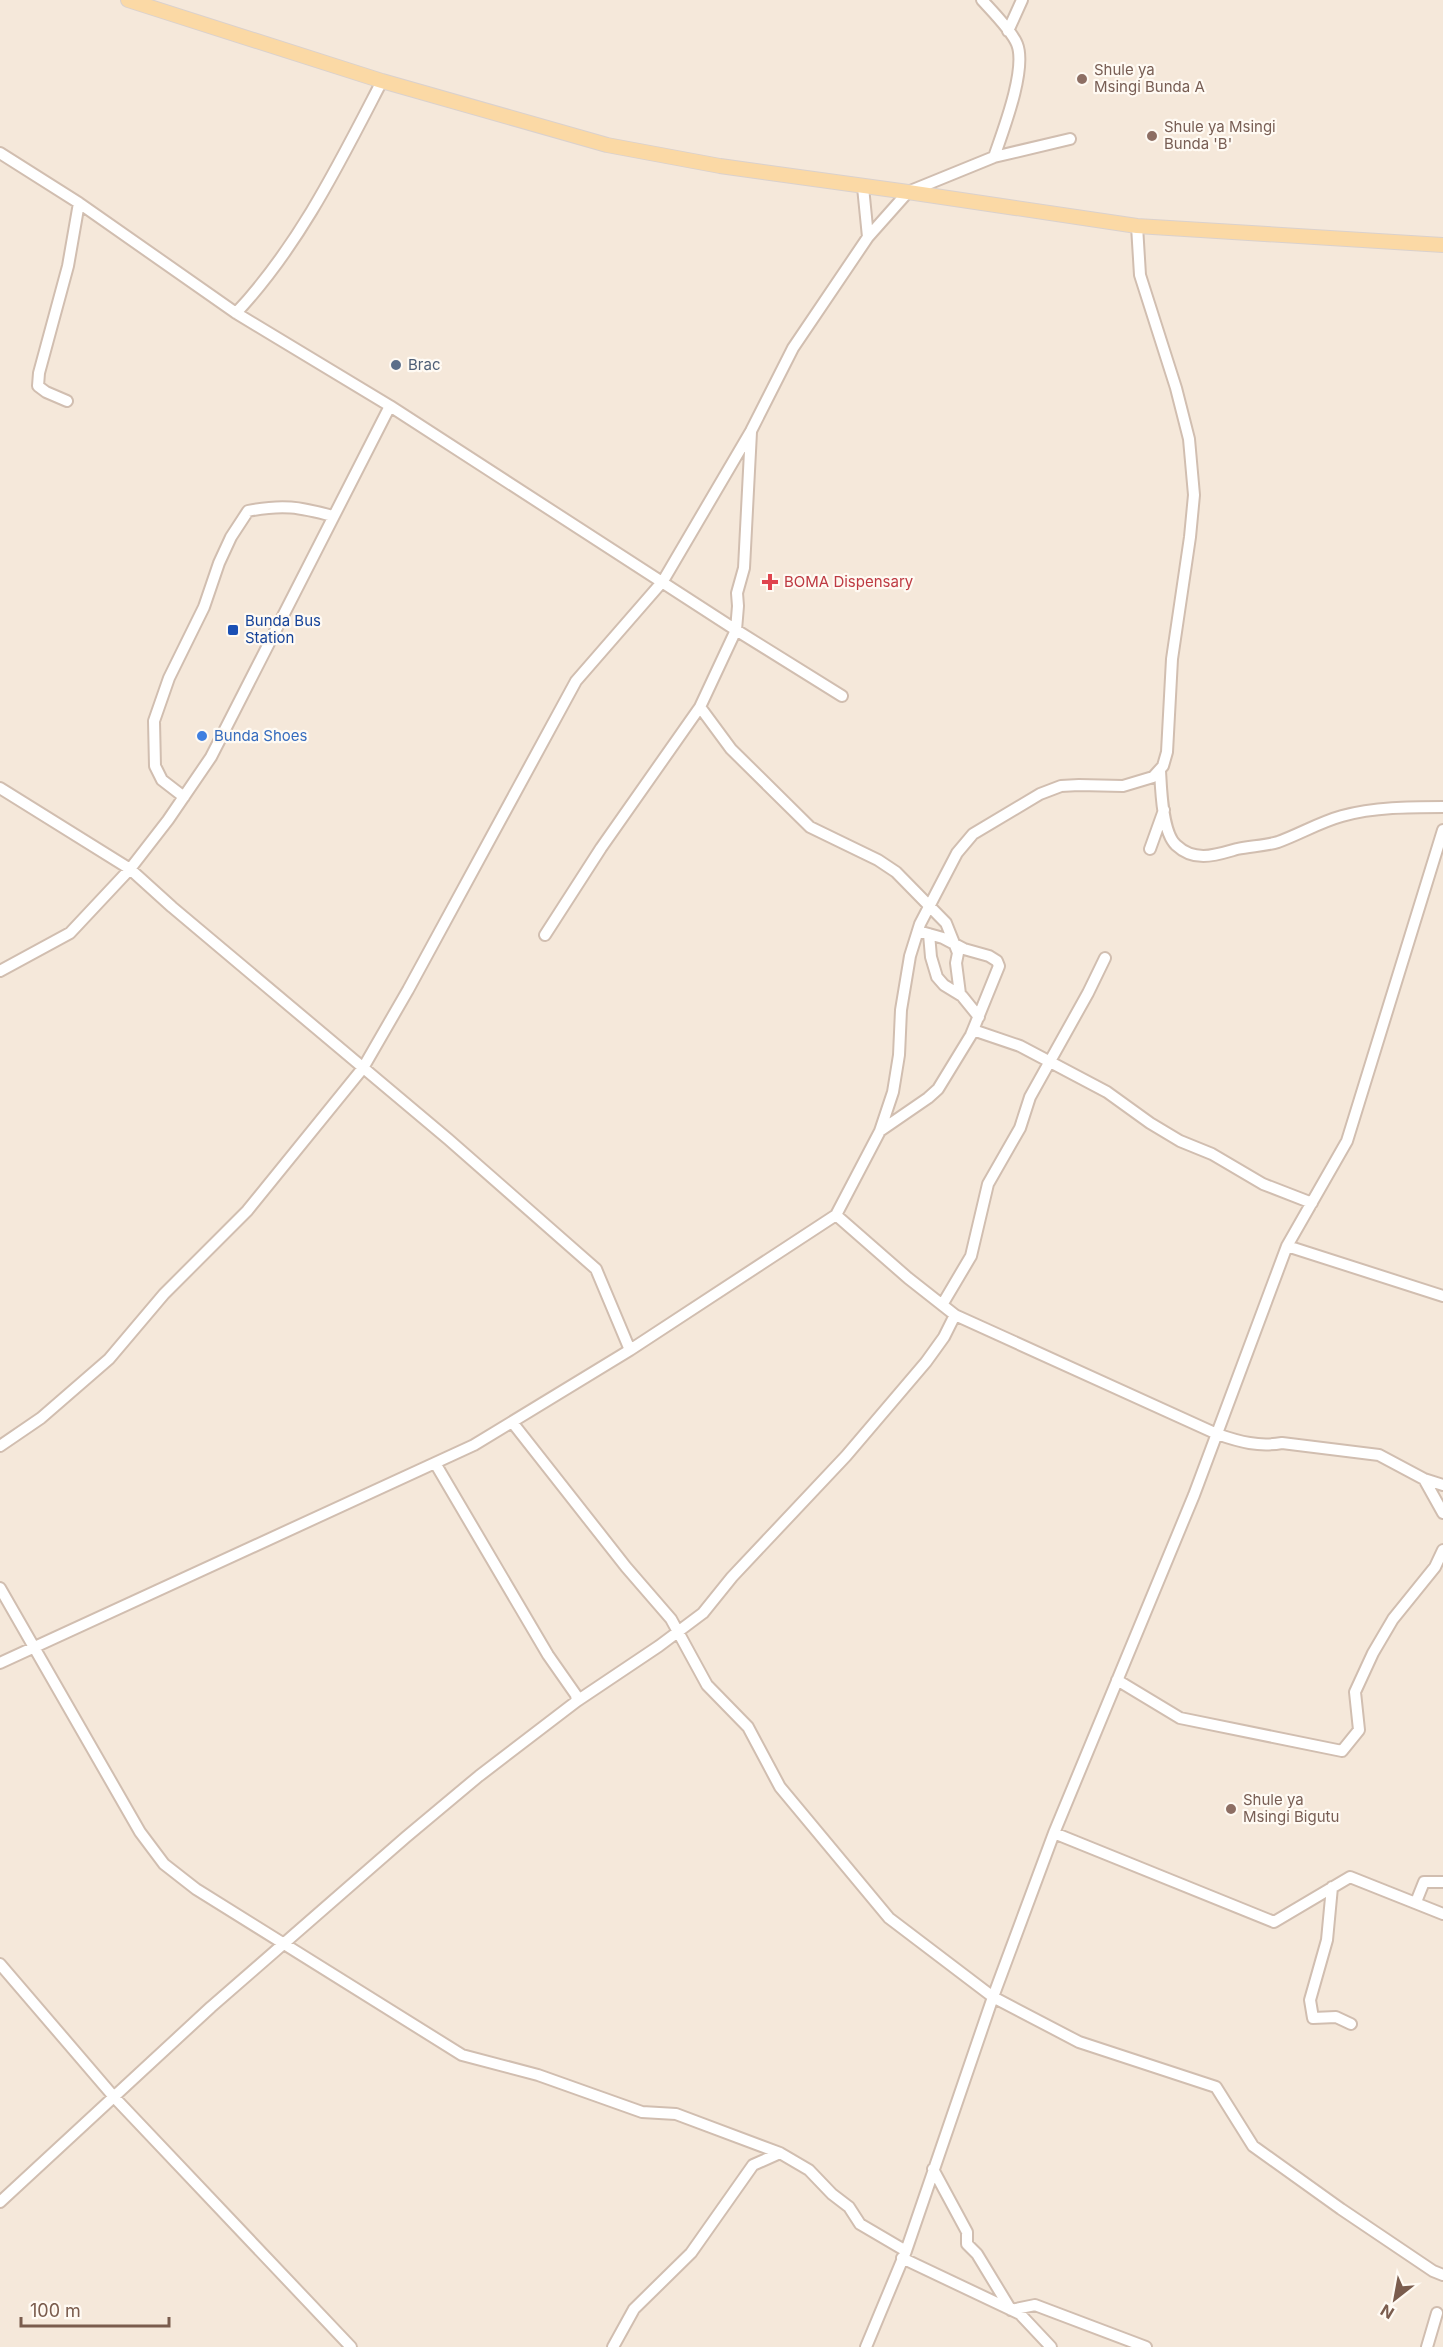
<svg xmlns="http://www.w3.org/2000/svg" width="1443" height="2347" viewBox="0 0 1443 2347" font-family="Inter,sans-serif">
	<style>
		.residential { fill: #f5e8da }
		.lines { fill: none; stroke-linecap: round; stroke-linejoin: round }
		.minor-casing { stroke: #d1beb0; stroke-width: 14 }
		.major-casing { stroke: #dad1cd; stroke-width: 16 }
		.minor { stroke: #fff; stroke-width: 10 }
		.major { stroke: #fbd9a5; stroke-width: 14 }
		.education-dot { fill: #8d6e63; stroke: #fffaf3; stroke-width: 2 }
		.service-dot { fill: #5c6f8a; stroke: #fffaf3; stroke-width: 2 }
		.health-dot { fill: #e0444e; stroke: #fffaf3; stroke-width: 2 }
		.transit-dot { fill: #1a4fb4; stroke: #fffaf3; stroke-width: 2 }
		.shop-dot { fill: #3f7fe0; stroke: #fffaf3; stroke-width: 2 }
		.labels { text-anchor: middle; stroke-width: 4.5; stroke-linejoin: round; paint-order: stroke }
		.education-label { font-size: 15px; fill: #785e54; stroke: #fffaf3; text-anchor: start }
		.service-label { font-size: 15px; fill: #4e5e75; stroke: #fffaf3; text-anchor: start }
		.health-label { font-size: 15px; fill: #be3a42; stroke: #fffaf3; text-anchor: start }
		.transit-label { font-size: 15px; fill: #164399; stroke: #fffaf3; text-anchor: start }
		.shop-label { font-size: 15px; fill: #366cbe; stroke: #fffaf3; text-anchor: start }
	</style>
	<rect width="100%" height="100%" fill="#fdf6ec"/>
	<path class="residential" d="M0,0H1443V2347H0Z"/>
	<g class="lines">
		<defs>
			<path id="minor" d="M1008,31L1022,0
				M0,153L79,203L236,313L390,406L736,630L842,696
				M994,157L1070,139
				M863,187L868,237
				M236,313C299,246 340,162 382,81
				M67,401L46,392L38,386L39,373L68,266L79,203
				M751,432L744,568L737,593L738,606L736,630L700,707L731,749L810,827L878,860L896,872L946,923L958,953L956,963L960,994
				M1160,770C1161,788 1162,832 1176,845C1195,863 1216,855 1237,849C1250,846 1265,846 1278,842C1300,834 1320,822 1342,816C1374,807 1410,807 1443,807
				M0,788L130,869L172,907L448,1139L596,1269L630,1350
				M184,797L162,780L155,766L154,721L169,678L204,607L219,563L231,537L248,511C283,504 299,507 333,516
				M1150,849L1164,810
				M929,934L931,957L937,977L944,985L962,996L979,1017
				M545,935L601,848L700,707
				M0,971L70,933L130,869L168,820L211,757L390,406
				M973,1030L1020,1046L1107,1092L1150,1123L1180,1141L1212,1154L1263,1184L1312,1203
				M880,1131L928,1098L938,1089L971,1035L999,966L997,961L989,956L964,949L943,938L918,931
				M836,1215L908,1278L955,1315L1217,1434C1240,1442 1259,1447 1282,1443L1379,1455L1424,1479L1443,1485
				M1287,1246L1443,1296
				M942,1305L971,1256L988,1184L1020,1128L1030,1097L1088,993L1105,958
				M512,1422L626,1567L671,1619L707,1685L748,1727L780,1787L889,1918L993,1997L1079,2042L1216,2087L1253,2146L1341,2209L1433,2271L1443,2275
				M0,1446L41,1418L109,1359L164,1294L247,1211L363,1068L408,990L576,681L663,581L751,431L793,348L868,237L908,192L994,157C1003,131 1027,69 1017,44C1012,31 992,11 982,0
				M435,1463L548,1655L576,1695L577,1701
				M1424,1479L1443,1513
				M0,1588L140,1832L164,1864L196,1889L462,2055L538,2075L642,2112L676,2114L780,2153L809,2170L832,2194L849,2207L860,2224L906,2251
				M0,1663L474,1445L630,1350L836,1215L880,1131L893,1092L899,1055L901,1010L910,956L920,924L957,853L973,834L1040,794L1061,786L1079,785L1123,786L1153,777L1163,766L1167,752L1172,659L1190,537L1194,495L1189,439L1176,388L1140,275L1137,226
				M1117,1680L1180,1718L1342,1751L1359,1730L1355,1692L1373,1653L1393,1619L1435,1567L1443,1550
				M1054,1833L1274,1922L1350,1877L1443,1914
				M1332,1887L1327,1940L1310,2000L1313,2018L1336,2017L1351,2024
				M1416,1902L1424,1882H1443
				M0,1964L114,2097L351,2347
				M933,2169L967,2232V2244L977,2254L1011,2310L1035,2305L1146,2347
				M0,2202L211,2007L406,1837L479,1776L577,1701L659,1646L703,1613L732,1577L846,1456L926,1362L944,1337L955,1315
				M902,2258L1020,2314L1051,2347
				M613,2347L634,2309L691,2253L753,2165L780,2153
				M866,2347L906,2251L993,1997L1054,1833L1194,1495L1287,1246L1347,1141L1443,830
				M1427,2347L1437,2313"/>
			<path id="major" d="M128,0L382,81L607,145L720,166L908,192L1137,226L1443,245"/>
		</defs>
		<use href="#minor" class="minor-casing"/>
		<use href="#major" class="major-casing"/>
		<use href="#minor" class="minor"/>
		<use href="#major" class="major"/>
	</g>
	<g class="education-dot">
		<circle cx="1082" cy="79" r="6"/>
		<circle cx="1152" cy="136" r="6"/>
		<circle cx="1231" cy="1809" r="6"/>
	</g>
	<circle class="service-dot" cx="396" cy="365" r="6"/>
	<path class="health-dot" d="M767 573h6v6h6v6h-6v6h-6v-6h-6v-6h6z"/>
	<rect class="transit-dot" x="227" y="624" width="12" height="12" rx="3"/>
	<circle class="shop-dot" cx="202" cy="736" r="6"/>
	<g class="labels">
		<g class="education-label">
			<text x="1094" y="75">Shule ya<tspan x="1094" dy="17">Msingi Bunda A</tspan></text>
			<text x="1164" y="132">Shule ya Msingi<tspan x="1164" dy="17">Bunda 'B'</tspan></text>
			<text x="1243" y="1805">Shule ya<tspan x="1243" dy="17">Msingi Bigutu</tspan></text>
		</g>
		<g class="service-label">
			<text x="408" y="370">Brac</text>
		</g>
		<g class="health-label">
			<text x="784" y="587">BOMA Dispensary</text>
		</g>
		<g class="transit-label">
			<text x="245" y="626">Bunda Bus<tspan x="245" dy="17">Station</tspan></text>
		</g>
		<g class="shop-label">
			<text x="214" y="741">Bunda Shoes</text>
		</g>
	</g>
	<g transform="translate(1395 2299) rotate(211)" stroke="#fffaf3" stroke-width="4.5" paint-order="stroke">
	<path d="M0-4.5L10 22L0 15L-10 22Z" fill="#7a5c4d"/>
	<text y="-9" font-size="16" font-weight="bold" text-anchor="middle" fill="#7a5c4d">N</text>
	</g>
	<path d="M21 2317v9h148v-9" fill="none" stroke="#7a5c4d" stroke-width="3"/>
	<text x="30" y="2317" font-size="18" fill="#7a5c4d" stroke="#fffaf3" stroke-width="4.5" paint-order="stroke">100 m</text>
</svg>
